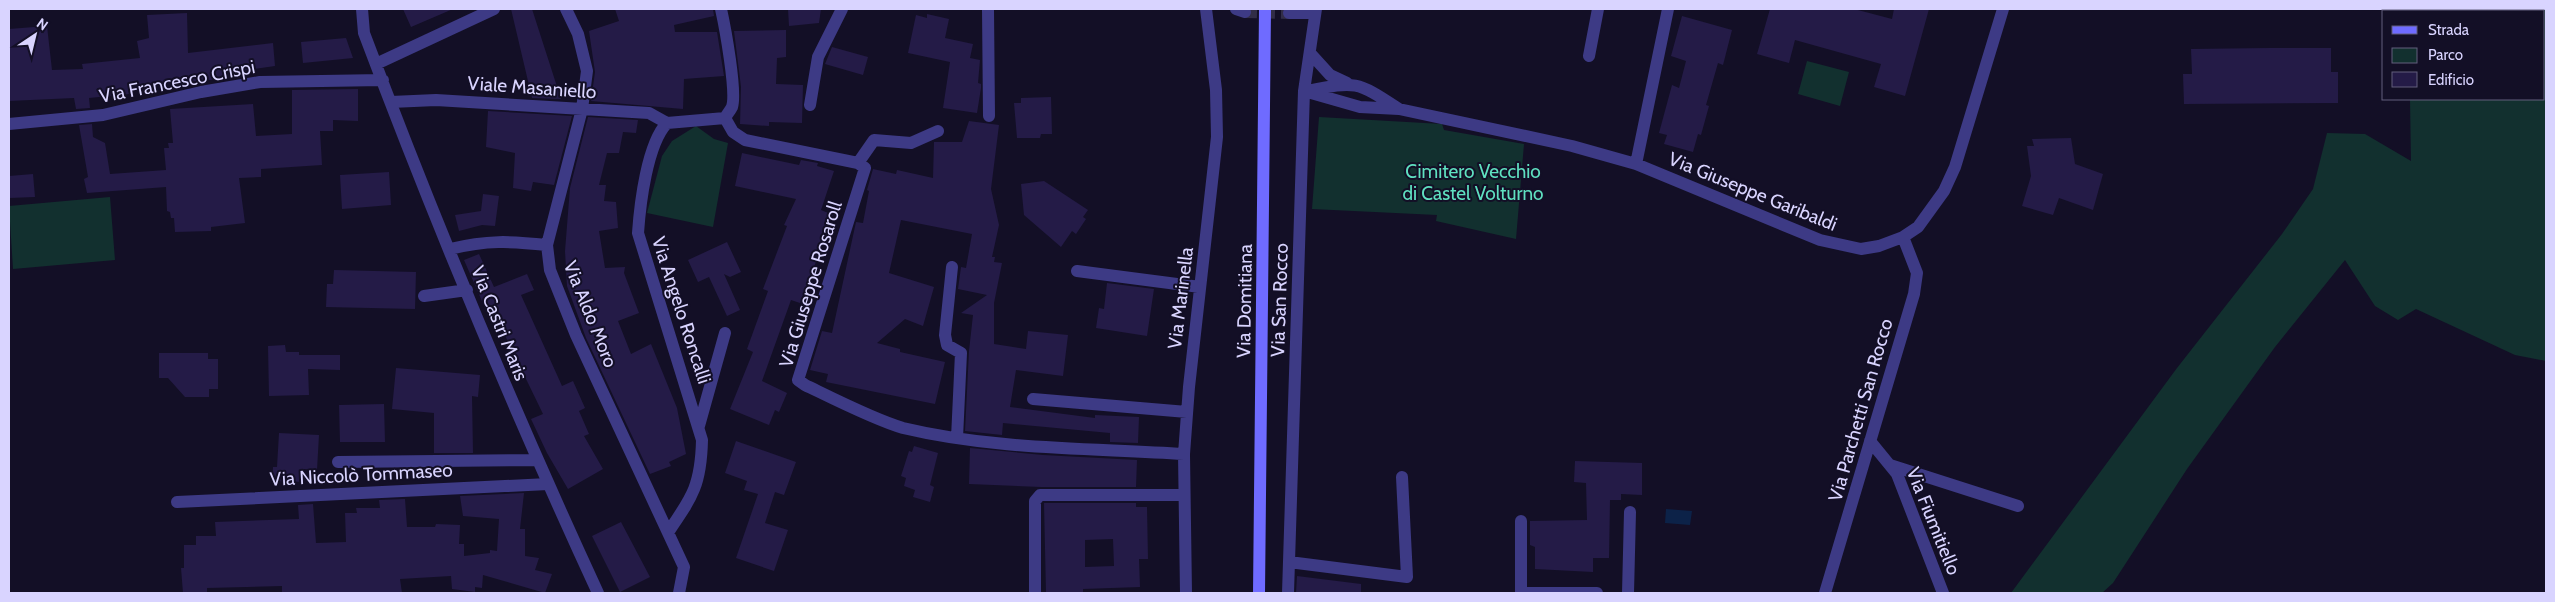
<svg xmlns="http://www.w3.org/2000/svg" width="2555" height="602" viewBox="0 0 2555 602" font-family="Cabin,sans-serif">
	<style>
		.green { fill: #12302f }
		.water { fill: #0c2248 }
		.building { fill: #241b47; fill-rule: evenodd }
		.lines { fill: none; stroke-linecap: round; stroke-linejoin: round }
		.street-tunnel { stroke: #312d47; stroke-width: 12; stroke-dasharray: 12 6; stroke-linecap: butt }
		.street { stroke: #3d3a85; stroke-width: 12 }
		.secondary { stroke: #6f6bff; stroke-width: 12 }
		.labels { text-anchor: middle; stroke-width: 4; stroke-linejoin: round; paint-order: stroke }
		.street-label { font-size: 19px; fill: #d9d4ff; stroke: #130f26 }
		.park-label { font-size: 19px; fill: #5fe0c0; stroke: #130f26 }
	</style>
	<rect width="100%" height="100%" fill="#130f26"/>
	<path class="green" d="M2408,9H2546V361L2515,355L2416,309L2398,320L2375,306L2345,260L2275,347L2187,469L2113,583L2102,593H2011L2177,368L2282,234L2313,189L2327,133L2365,134L2411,161L2410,99H2544V11H2408Z
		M1807,61L1849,72L1840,106L1798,94Z
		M1319,117L1442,124L1444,130L1524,144L1516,239L1436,221L1437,215L1312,209Z
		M696,126L714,139L728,143L713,227L647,213L662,156L672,141Z
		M110,197L115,260L13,269L9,206Z"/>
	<path class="water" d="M1666,509L1692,511L1690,525L1665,523Z"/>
	<path class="building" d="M403,9H453L411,27Z
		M511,9H532L561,99L532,98Z
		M615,9H713L714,16L674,25L675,32H717L724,76L684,79L683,109L591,101L595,72L589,31L619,21Z
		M788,9H821L819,23L789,26Z
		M1770,9H1854L1892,19L1894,9H1929L1905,96L1874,87L1881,64L1795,40L1789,63L1757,54Z
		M187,13L188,53L273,43L275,66L232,72L233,78L128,87L129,94L89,98L90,108L76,109L74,98L9,101V29L47,26L52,70L83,69L82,64L140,58L137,41L149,38L147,15Z
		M927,14L949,19L945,38L973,44L970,58L980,60L978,83L981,84V88L977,113L943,108L950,62L908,53L916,15L927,18Z
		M1682,16L1732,30L1723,65L1718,63L1706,105L1709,106L1701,135L1698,134L1693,152L1664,144L1667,135L1659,133L1672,85L1679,88L1686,61L1671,56Z
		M786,30V57L777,58L776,84L803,85L802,123L769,122V126L740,124L741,87L734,31Z
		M346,38L353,58L303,63L301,42Z
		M832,47L868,57L863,75L825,64Z
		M2269,48H2331V72H2338V103L2184,104L2183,74H2192L2191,49Z
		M358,89V121L333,120V131H320L322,165L261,169V177L239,178L245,223L211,227V231L175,232L174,218H171L170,212L167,211L166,187L87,193L84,179L88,177L79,125L92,124L93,137L105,143L110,174L166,170L164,148H169L168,143H173L170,109L253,104L256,136L292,134V90Z
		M1051,97L1052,134H1041L1040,138H1017L1014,103H1021V98Z
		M488,111L572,116L554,185L533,182L531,191L513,188L515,153L486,147Z
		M588,117L638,120L636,133L623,132L619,153H607L599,185H606L604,201L616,202L618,228L599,231L605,268L625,267L624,273L639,313L618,321L631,354L651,344L677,408L686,454L669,462L671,466L650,474L586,338L567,286L565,251L570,188Z
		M969,121L999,125L991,189L999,225L992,257H995L994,262L1002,263L994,303V344L1026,349L1028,331L1068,335L1063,376L1016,370L1010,407L1095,418V415L1139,417L1138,443L1110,442V433L1003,423L1002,435L965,431L969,351L973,315L961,313L987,295L958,289L961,267L966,268L972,234L901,220L889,273L934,287L923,326L905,319L877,343L900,349V352L945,362L935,404L826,382L828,374L810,370L822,331L832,333L856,222L863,223L869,191L867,190L873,169L896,174L897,170L933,178L934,142H962Z
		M2071,138L2075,164L2103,174L2093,210L2059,198L2053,215L2022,206L2031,176L2027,146H2034L2032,139Z
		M742,153L799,165L801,160L818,163L817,166L834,171L821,210L833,215L818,248L821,249L800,303L791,300L762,381L787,393L779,412L775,410L769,425L730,409L753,352L747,349L768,291L763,289L787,226L784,225L796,199L735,186Z
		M389,172L391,205L342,209L340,175Z
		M33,174L35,197L9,198V176Z
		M1044,181L1088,210L1083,217L1086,219L1076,234L1072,231L1061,247L1024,215L1021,184Z
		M483,194L499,196L495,226L482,225L459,231L455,215L481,211Z
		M727,242L741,272L730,277L724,274L740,310L727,316L709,277L698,282L688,260Z
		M479,254L494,287L527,274L534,290L521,295L562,386L573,381L585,408L579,411L589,434L584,436L603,469L568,489L547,453L531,419L543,414L498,321L492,324L464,260Z
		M334,270L416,272L415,309L326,307L327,284H333Z
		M1107,283L1154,289L1147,336L1096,328L1099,308L1104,309Z
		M285,345L286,352H299V355H340V370L308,369L309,395L269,396L268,346Z
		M159,353H208V359H218V389H209V397H185L168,378H159Z
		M396,368L480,375L478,397L472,396L473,453H434V413L392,409Z
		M384,404L385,442H340L339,405Z
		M279,433L319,435L317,470L304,469V482L272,481L273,467H277Z
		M736,441L796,462L784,495L775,492L765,523L788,530L774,571L736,558L758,494L744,490L747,481L725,473Z
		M914,446L938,453L930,485L934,487L930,502L913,497L915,490L904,486L906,478L901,476L909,451L912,452Z
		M970,448L1043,455L1137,460L1136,487H1041L969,484Z
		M1575,461L1642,463V495L1621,494V500H1610L1609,558H1593V572L1535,569V547L1530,545V521L1587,520L1586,483L1574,482Z
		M524,493L520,529H525V556L539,558L535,570L552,574L545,593L483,575L482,588L475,587V592L452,589L451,576L400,579L402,593H282V586L207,588V593H183L181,568H184V545H196V536H216L215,522L299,519L298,505L313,504L316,543L346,542L345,513H357L356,508H380L379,500L405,499L407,527H435L436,524L460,525L459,544H464V556L490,553V550L497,551L499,519L463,516L460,496Z
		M1044,503H1136V507H1147L1148,559H1139L1140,587L1083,589V593H1046ZM1113,539L1114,566L1085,567V540Z
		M621,522L650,577L620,592L592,536Z
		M1297,576L1361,584V593H1296Z"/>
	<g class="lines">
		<path class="street-tunnel" d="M1245,12L1289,13"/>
		<path class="street" d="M362,9L364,33C435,222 513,409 598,593
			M566,9L578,34L587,71L582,109L547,245L550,270L576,335L684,567L679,593
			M721,9C725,27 737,92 732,107C730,111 727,114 725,118
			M988,9L989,116
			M1236,9L1245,12
			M1289,13H1315
			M1310,53L1330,75L1347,83
			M1589,56L1598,9
			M376,64L494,9
			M1304,91L1360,107L1399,109L1572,146L1636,164L1820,240L1861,249L1879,246L1903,237L1918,227L1944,191L1955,167L2003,9
			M1307,91C1357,81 1356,81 1399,109
			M391,102L436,100L649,113L667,123
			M810,105L818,57L842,9
			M725,118L733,132L745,140L858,163L865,168L798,380L805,385C832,398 875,420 903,428C995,450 1091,448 1184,454
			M9,124L103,115L201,92L260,82L383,80
			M858,163L874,140L911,143L938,131
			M1636,164L1668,9
			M450,249C487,240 510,241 547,245
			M952,267L945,335L947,345L961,353L957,438
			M1077,271L1200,287
			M424,296L467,290
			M1033,399L1187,412
			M699,426L725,333
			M1870,441L1897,474L1943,593
			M338,462L536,460
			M1890,465L2018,506
			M177,502L548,484
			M669,531C693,496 701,484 702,440L638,233C640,204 647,144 667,123L725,118
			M1289,562L1407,577L1402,477
			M1521,592V521
			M1035,593V501L1040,495H1184
			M1186,593L1184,454L1189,387L1217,137L1216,90L1206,9
			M1288,593L1304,91L1316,9
			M1521,593H1597
			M1628,593L1630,512
			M1825,593L1914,294L1917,273L1903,237"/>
		<path class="secondary" d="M1259,593L1265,9"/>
	</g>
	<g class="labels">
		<g class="street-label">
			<text transform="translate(177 81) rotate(-11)" y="7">Via Francesco Crispi</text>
			<text transform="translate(532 87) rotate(4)" y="7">Viale Masaniello</text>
			<text transform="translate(1753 191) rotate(22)" y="7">Via Giuseppe Garibaldi</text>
			<text transform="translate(810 284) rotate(-73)" y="7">Via Giuseppe Rosaroll</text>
			<text transform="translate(1180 298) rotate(-83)" y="7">Via Marinella</text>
			<text transform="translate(1279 300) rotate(-88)" y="7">Via San Rocco</text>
			<text transform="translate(1244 301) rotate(-89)" y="7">Via Domitiana</text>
			<text transform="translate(682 310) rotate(72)" y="7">Via Angelo Roncalli</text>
			<text transform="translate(591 314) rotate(68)" y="7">Via Aldo Moro</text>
			<text transform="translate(500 323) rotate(68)" y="7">Via Castri Maris</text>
			<text transform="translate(1860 410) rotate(-74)" y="7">Via Parchetti San Rocco</text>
			<text transform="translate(361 474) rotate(-3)" y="7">Via Niccolò Tommaseo</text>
			<text transform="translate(1934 521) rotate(68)" y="7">Via Fiumitiello</text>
		</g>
		<g class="park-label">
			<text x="1473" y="178">Cimitero Vecchio<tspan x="1473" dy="22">di Castel Volturno</tspan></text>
		</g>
	</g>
	<rect width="2555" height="602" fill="none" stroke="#d9d4ff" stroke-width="20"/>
	<rect x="2382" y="10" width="162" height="90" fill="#130f26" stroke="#625e7d"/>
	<rect x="2392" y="26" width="25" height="8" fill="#6f6bff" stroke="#625e7d"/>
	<text x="2428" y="35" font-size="15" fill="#d9d4ff">Strada</text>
	<rect x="2392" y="48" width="25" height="15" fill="#12302f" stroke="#625e7d"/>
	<text x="2428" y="60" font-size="15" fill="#d9d4ff">Parco</text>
	<rect x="2392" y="72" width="25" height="15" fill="#241b47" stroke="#625e7d"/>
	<text x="2428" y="85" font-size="15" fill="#d9d4ff">Edificio</text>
	<g transform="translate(35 35) rotate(35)" stroke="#130f26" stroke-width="4" paint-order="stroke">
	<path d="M0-4L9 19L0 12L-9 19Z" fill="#d9d4ff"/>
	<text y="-8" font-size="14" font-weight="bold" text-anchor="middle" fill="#d9d4ff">N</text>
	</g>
</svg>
